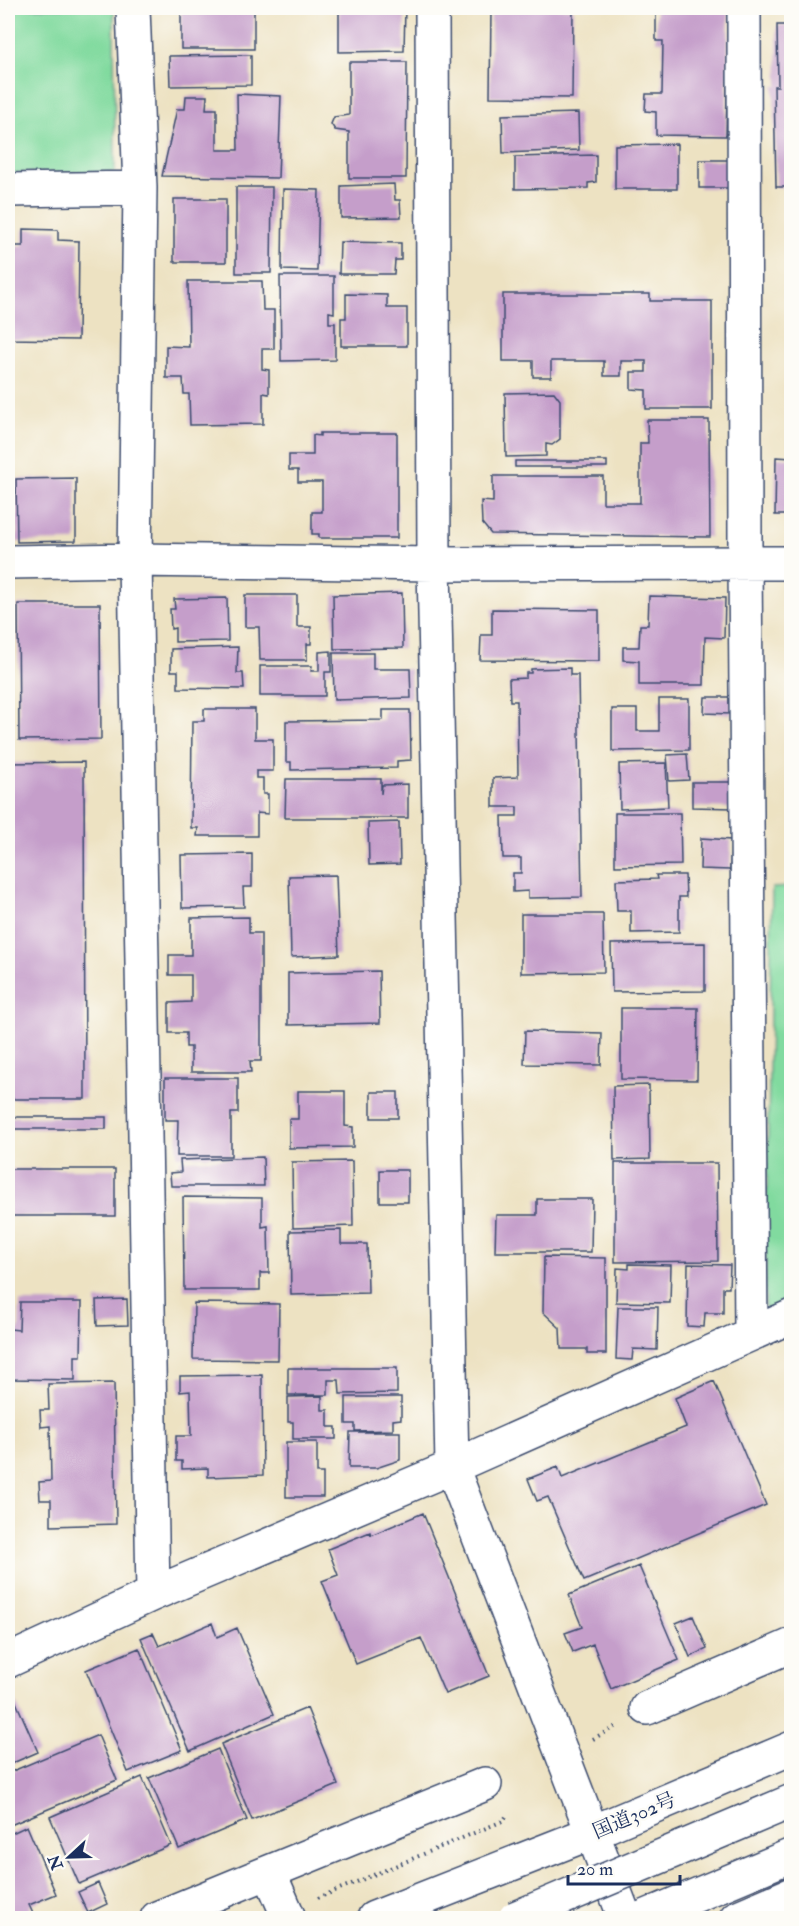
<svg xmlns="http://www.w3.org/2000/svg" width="799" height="1926" viewBox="0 0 799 1926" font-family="'IM FELL Double Pica','Noto Serif JP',serif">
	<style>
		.green { fill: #81da9f; stroke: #4e847e; stroke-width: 1.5 }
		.building { fill: #c59eca }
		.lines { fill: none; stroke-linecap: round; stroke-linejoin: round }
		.minor-casing { stroke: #3a4a6d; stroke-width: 36 }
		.highway-casing { stroke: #3a4a6d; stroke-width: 36 }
		.path { stroke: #3a4a6d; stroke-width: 4; stroke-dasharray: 1.5 4.5; stroke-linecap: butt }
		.minor { stroke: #fff; stroke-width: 33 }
		.highway { stroke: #fff; stroke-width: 33 }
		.highway-bridge-casing { stroke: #3a4a6d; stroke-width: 36; stroke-linecap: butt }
		.highway-bridge { stroke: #fff; stroke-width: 33 }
		.labels { text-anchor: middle; stroke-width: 5; stroke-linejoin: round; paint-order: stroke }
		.street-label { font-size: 20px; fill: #1b2f5e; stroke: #fdfcf7 }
	</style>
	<rect width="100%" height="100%" fill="#fdfcf7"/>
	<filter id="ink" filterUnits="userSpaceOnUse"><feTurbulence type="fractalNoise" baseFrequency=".0167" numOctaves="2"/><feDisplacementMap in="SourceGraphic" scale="12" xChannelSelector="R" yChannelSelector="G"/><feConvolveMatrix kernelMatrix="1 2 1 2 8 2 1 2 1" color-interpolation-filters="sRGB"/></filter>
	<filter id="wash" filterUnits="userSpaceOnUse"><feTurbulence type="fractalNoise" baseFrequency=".008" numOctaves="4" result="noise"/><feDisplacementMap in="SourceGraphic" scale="24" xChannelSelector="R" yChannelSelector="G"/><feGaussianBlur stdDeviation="1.35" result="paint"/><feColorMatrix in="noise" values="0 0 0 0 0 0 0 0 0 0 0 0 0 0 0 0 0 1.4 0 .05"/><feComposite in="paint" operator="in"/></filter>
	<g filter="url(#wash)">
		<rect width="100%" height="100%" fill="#ede2c2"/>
		<path class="green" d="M8,8H114L115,172L8,173Z
			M791,887V1301L765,1314L772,888Z"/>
		<g id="blocks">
			<path class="building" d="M181,8H254V49H181Z
				M339,8H405L404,51L339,52Z
				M491,8H573L572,98L490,97Z
				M656,8H729L726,136L656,135V112L645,111L646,94H662L663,41H656Z
				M777,25H792V187H776L774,86H778Z
				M251,55V85L170,86L169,56Z
				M349,62H407L406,178H349V132L335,130L331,124L334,117L349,115Z
				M237,94L281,96L278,178L162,176L177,109H185L186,96H207L206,109H217V150H238Z
				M578,113L579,150L503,153L502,115Z
				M677,144V189H615V145Z
				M596,155V182L588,183V188L515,189V157Z
				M699,160H728V188H699Z
				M394,184L395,200H400L401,217L341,218V186Z
				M236,187H272L271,273H236Z
				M283,189L319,190L317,271L282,270Z
				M174,199H226V262H174Z
				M23,229L58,230V240L79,241L78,340L8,339V246H23Z
				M340,242L401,243V260H395L394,274H339Z
				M280,276H334V313L329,312V323H335V360L281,361Z
				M188,281H262L263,310H274V349H262V369L269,370V394L263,393V424L190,425L189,394H184L183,378H166V346L189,347Z
				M346,294L387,295V308H407V346H341V318H346Z
				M503,294H650V301H712V409H646V390L631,389V372H646V361H621V376H604V361H551V377H533V361H503Z
				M554,392L560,400V439L552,445L546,444V456L506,457L505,393Z
				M647,420H709L710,537L491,534L482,523L481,501L493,502V476H603V503H640V443H648Z
				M320,433H397V538H319V534H312V512H322V482H298V470H289V455H313V435L320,436Z
				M776,457L792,458V515H775Z
				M515,461H607V467H515Z
				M76,478V541L17,542L16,479Z
				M402,593L403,648L334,649L333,595Z
				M245,595H297V627H311V644H307V660H260L259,627H245Z
				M649,596L725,598L724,638L705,637L704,685H639V661L623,660V647H639L640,625H648Z
				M227,598L228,641L175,642V628L171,629L170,609H175L174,599Z
				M18,604H100L101,739L19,740Z
				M492,609L599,610V661L480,660L481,635H492Z
				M238,647L237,673H243L244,689L178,688V671H171V649Z
				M331,651V672H325V696H260V666H312L311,671H319V652Z
				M333,653H373V669H410L411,698L334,700Z
				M570,668V675H578L582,897L528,898V891L513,892V873H521V858H503L502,816H517V807H493V778L518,777L517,701H510L509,679L526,678V673H531V669Z
				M705,697H732L731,714L704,713Z
				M659,699H689V750L612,751V709H637V731H659Z
				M204,709H255V739H273V771H256V778H263V794H268V814L257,813V836H197L198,828H191L192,721H204Z
				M383,710H410L411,760L397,761V768L291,770V762H286V721L383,720Z
				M687,754L689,780L669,781L667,755Z
				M84,762L85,1099H8V763Z
				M666,763L668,807L620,809L619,764Z
				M286,779H381V794L382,785L408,784V818H285Z
				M692,782H732V808L692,807Z
				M615,813H680L681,865L615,866Z
				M399,822L400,864L369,865L368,823Z
				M701,838L731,840L730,870L700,869Z
				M252,854V887H243L244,907L182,908L181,855Z
				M336,875L339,955L291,957L289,876Z
				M656,875H685L686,897H679V932L631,933V911H617L616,880L657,879Z
				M521,914H603L604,972L521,973Z
				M249,917V933H261V1061H250L251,1072H191V1047H186V1033H169V1003L191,1002V975H169V955H191V918Z
				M705,943V991L612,992L611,944Z
				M379,971L380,1023L288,1025V973Z
				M621,1008H698L697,1080L621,1079Z
				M525,1031L602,1033L601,1065L524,1064Z
				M165,1078H238V1113H231V1156H177L178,1120H165Z
				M649,1085L650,1159L614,1160L613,1086Z
				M298,1091H345V1126L353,1127V1147L289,1148V1119H298Z
				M371,1092H398V1118H371Z
				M8,1117H106V1129H8Z
				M263,1157L264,1186H171L170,1173L181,1172L180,1160Z
				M352,1161L353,1226L293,1228L292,1162Z
				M615,1163H717L718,1261L615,1262Z
				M9,1169H115V1216H9Z
				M380,1170H408V1202H380Z
				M183,1197L262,1198V1227L268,1226L269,1273H260V1290H184Z
				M537,1199H592L591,1252H495L496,1215H537Z
				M341,1230V1244H367L368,1293L291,1295L290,1231Z
				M544,1257L606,1258V1354H587V1349H561L560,1328L543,1312Z
				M629,1264L671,1265L670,1303L616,1302L617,1268L629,1269Z
				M688,1264L730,1265L729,1288H723V1313H705L704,1327L687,1326Z
				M127,1299L128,1325L97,1326L96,1300Z
				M20,1302H82L81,1356H75V1380L10,1379V1329L19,1330Z
				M194,1303L279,1304L278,1360L193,1359Z
				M618,1307H658L657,1350L633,1349L632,1360L616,1359Z
				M288,1368H397V1393L340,1394L339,1380H328V1395H288Z
				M262,1375L263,1475L208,1477V1468L182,1469V1461H176V1436H191L190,1391L180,1392V1376Z
				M714,1381L766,1505L584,1581L548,1497L537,1501L528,1479L558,1467L562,1478L686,1427L675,1398Z
				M114,1383L116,1524L51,1526V1500H40L39,1482L51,1481L50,1426L41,1427L40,1410H49L48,1384Z
				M322,1396V1410H328V1427H336V1439H293V1422H288V1397Z
				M346,1397H401V1419L393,1420V1430L355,1431V1424H346Z
				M350,1432H400V1460L376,1468H349Z
				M286,1442H317V1473H323V1497H286Z
				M423,1513L489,1676L445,1694L421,1638L356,1664L322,1581L338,1575L328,1549L370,1532L371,1535Z
				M639,1566L679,1660L611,1689L593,1644L573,1652L565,1633L582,1627L569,1595Z
				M693,1616L707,1649L690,1657L676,1623Z
				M212,1623L217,1637L237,1628L274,1714L190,1751L141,1638L153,1633L159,1646Z
				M139,1648L182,1750L128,1772L86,1670Z
				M8,1684L38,1752L8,1765Z
				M307,1708L338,1785L252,1820L221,1744Z
				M98,1735L117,1780L8,1826V1773Z
				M218,1749L247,1820L179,1849L149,1778Z
				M142,1777L171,1845L79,1884L50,1817Z
				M27,1826L56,1894L29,1905L35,1918H8V1835Z
				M98,1883L107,1904L88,1913L78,1892Z"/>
		</g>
	</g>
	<g filter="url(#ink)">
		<use href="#blocks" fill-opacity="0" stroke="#3a4a6d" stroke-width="1.5"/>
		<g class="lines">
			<defs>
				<path id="minor" d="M133,8L140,188L135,560L153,1594
					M432,8L434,564L452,1467L625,1918
					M744,8L745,562L751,1333
					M8,190L140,188
					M8,562L135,560L434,564L792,563
					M8,1661L153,1594L452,1467L792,1316
					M647,1708L792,1645
					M269,1872L485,1784
					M157,1918L269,1872L289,1918"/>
				<path id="highway" d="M374,1918L593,1832L792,1748
					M642,1918L792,1855
					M736,1918L792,1894"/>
			</defs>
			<use href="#minor" class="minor-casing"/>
			<use href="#highway" class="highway-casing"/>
			<path class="path" d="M593,1739L618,1725
				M318,1898L503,1821L508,1814"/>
			<use href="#minor" class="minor"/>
			<use href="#highway" class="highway"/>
			<defs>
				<path id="highway-bridge" d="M515,1918L792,1801"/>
			</defs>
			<use href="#highway-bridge" class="highway-bridge-casing"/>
			<use href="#highway-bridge" class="highway-bridge"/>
		</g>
	</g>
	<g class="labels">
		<g class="street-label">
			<text transform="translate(634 1815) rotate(-23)" y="7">国道302号</text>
		</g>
	</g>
	<rect width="799" height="1926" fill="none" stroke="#fdfcf7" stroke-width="30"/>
	<g transform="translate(69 1857) rotate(248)" stroke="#fdfcf7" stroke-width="4.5" paint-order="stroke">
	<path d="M0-4.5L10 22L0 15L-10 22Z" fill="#1b2f5e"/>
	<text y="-9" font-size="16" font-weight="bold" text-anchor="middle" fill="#1b2f5e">N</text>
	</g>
	<path d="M568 1875v9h112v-9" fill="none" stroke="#1b2f5e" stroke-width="3"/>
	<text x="577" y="1875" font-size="18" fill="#1b2f5e" stroke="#fdfcf7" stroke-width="4.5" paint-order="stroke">20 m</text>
</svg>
